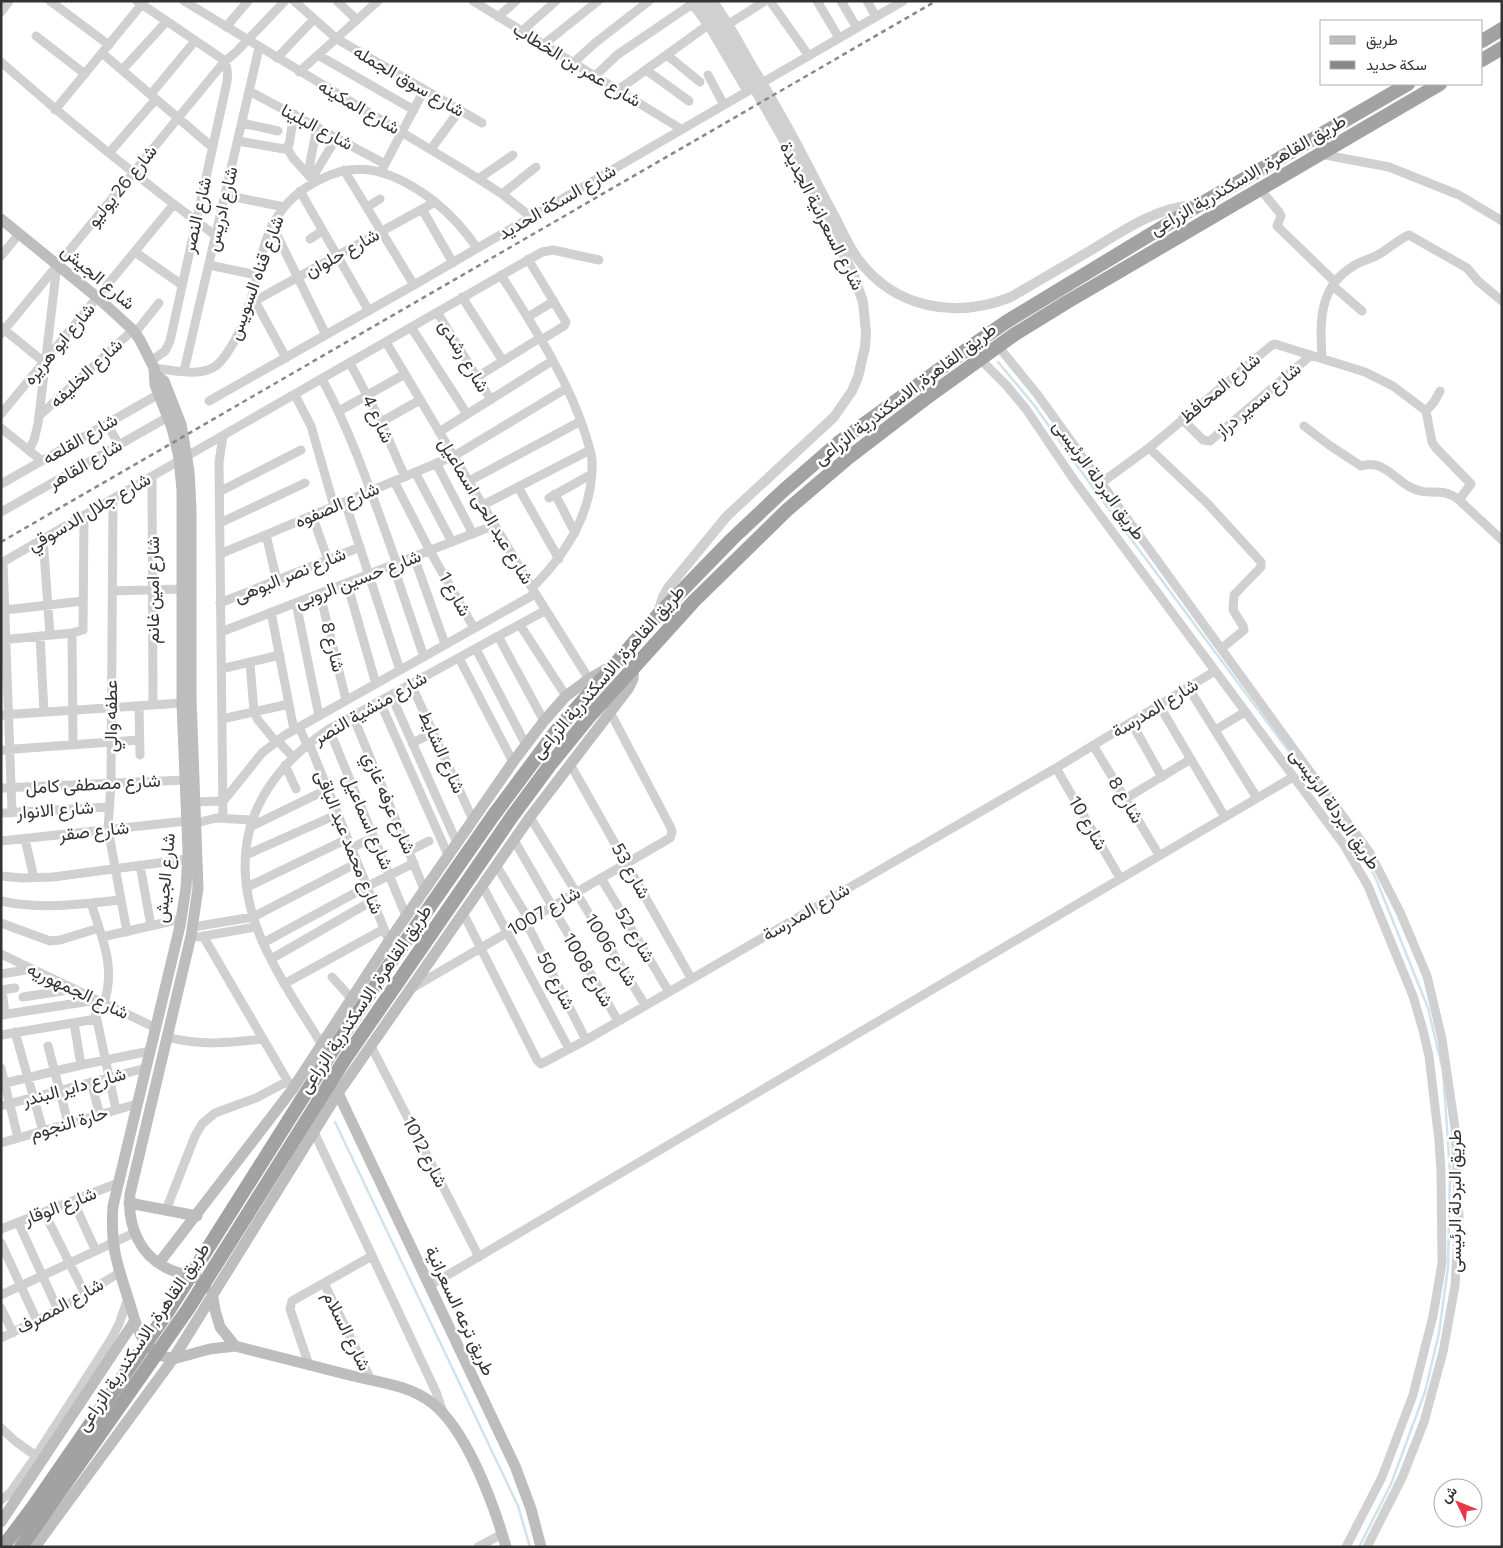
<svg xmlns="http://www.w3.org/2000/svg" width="1503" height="1548" viewBox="0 0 1503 1548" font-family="Commissioner,Vazirmatn,sans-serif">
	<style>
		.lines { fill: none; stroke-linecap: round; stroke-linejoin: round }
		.stream { stroke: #cfe2ee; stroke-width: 2.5 }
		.minor { stroke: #d0d0d0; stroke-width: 9 }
		.tertiary { stroke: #d0d0d0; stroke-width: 10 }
		.secondary { stroke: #bdbdbd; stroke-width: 11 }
		.trunk { stroke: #a2a2a2; stroke-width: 14 }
		.rail { stroke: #888; stroke-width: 2.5; stroke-dasharray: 5 4; stroke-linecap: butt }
		.labels { text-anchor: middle; stroke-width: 5; stroke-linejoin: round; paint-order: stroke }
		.street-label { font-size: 18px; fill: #333; stroke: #fff }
	</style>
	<rect width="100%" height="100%" fill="#fff"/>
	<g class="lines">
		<path class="stream" d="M998,362L1034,405L1094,489L1357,843L1376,879L1428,1008L1443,1071L1450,1172L1448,1267L1439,1333L1425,1392L1391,1484L1359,1547
			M335,1122L518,1506L530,1547"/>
		<path class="minor" d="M50,1L109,45
			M137,1L221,58C228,65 228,73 227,82L170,341L165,351L151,361
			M184,1L466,171L502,194L531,217
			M294,1L337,39L482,123
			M337,1L357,20
			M473,1L681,129
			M690,1L708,25L747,91
			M770,1L809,56
			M817,1L839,38
			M841,1L857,28
			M867,1L876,17
			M1,12L9,1
			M498,17L516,1
			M732,22L765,1
			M226,27L248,1
			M522,31L556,1
			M36,36L85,74
			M543,45L598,1
			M102,53L212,147
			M318,55L414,110
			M667,55L700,82
			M277,58L314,19
			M1,62C70,123 142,181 216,236
			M573,63L595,43L649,1
			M122,70L167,21
			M646,70L689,101
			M299,72L378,1
			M708,75L724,105
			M595,76L617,55L692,4
			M618,90L708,25
			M249,91L385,164
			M151,94L195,41
			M55,110L142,4
			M242,123L278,131
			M238,141L284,149L289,145L294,114
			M287,148L293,158L310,177
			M431,149L459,111
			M109,153L156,99
			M1320,154L1389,167L1459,195L1502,221
			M383,168L424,90
			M344,170L414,285
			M308,174L317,126
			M312,178L337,137
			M478,179L513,155
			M1260,189L1279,212L1281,216L1277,226L1335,282
			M300,191L369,311
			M502,194L536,167
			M225,195L284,207
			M367,207L380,199
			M422,209L453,263
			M272,225L326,335
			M310,239L322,231
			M135,252L182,285
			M1,256L19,234
			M528,259L566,322L564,326L541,340
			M209,265L257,275
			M501,275C533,326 568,378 586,436C588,444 592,453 592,461C594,511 566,554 532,588
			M1333,286L1362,311
			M462,297L503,361
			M255,301L286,358
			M249,304L435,202
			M437,312L491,400
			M528,317L554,301
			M1,327L45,363
			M411,327L467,414
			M135,333L159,303
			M1,334L224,62L235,53L285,1
			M386,342L532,588L589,679
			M998,346L1037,394L1311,773L1370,853L1400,912L1427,976L1442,1039L1455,1128L1459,1219L1455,1286L1443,1352L1424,1422L1402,1478L1367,1547
			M1322,358C1320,322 1318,286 1355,265C1362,261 1369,259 1376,256C1388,250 1397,240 1409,235L1467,268L1478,281L1502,301
			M980,359L1006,385L1026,409L1074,480L1344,845L1368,886L1413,996L1423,1030L1429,1056L1439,1141L1441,1171L1442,1263L1433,1316L1413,1395L1382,1477L1346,1547
			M350,363L381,422L405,477
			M154,368C172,370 201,378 217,365C224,359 230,349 235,340C269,280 247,215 321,179C339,170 357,167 376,171C418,182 454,214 477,248
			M184,371L259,48
			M477,377L540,338
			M322,379C354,438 374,501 397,564
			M295,395L311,426L334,506
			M209,401L414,285L903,1
			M339,411L405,374
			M1426,411L1432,442L1436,448L1471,484L1459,500L1502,540
			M1,414L174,204
			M39,416L133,330
			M1182,419L1203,440L1210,441L1310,356
			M381,422L420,400
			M107,424L119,445
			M1304,426L1329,445L1361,466C1383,459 1393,478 1410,487C1429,498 1440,485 1459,500
			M1,428L42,461
			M439,432L552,361
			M223,436L219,462L223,818
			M1149,448L1208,504L1261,562V567L1234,595L1233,610L1243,626L1244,630L1221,649
			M29,450L34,440L38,424L57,265
			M436,463L473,534
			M415,472L452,542
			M152,476L153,705
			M394,481L430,551L474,628
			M469,481L581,421
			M1101,483L1149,448L1272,345L1275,344L1365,372L1393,386L1426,411L1434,402L1440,391
			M1,484L159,394
			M518,487L559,559
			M219,492L301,450
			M555,494L575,533
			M549,498L592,474
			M113,499L111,784L108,829L127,932
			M345,502L400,670
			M483,505L590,450
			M1,512L168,417
			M312,515L328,560
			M220,523L305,483
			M266,535L277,581
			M43,538L50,635
			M220,554L454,456L567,388
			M414,557L445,644
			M3,562L12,813
			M1,563L542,252L553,250L599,260
			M393,565L424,657
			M347,583L376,684
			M112,591L182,589
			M320,594L346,700
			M220,603L360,547
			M296,603L319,716
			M5,610L83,601
			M271,612L294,730
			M520,625L566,696
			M221,632L495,525
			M72,633L73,745
			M40,636L44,712
			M498,636L544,721
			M1,640L72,633L83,630L84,515
			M476,649L526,745
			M459,658L513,762
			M250,663L254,712L258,720L276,742
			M221,669L280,655
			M411,684L473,820
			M1188,687L1257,798
			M391,695L457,843
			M380,702L448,855
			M1159,705L1225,817
			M139,706L140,755
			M1,715L182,703
			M353,716L424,889
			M222,719L289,704
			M1131,722L1162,777
			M299,727L307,745
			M329,729L406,916
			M1215,730L1245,712
			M277,740L293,757
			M309,743L389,941
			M412,743L433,733
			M1093,745L1159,855
			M1,750L139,740
			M570,764L691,978
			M285,765L296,789
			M1056,768L1120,878
			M1,788L185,780
			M1125,799L1191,759
			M195,802L220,801L225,799L262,753L285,735L535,594
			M1,813L109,807
			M530,817L645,1005
			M196,823L216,818L251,820
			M250,827L328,789
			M25,839L34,878
			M514,840L618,1021
			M1,841L187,821
			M351,848L374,837
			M409,851L429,841
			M246,855L338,814
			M140,865L151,926
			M496,865L529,920
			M1,876L22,878L53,877L188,859
			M601,878L669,992
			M482,885L569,1049
			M247,887L347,839
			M1,901C42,910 81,904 121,900
			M91,903C102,938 116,967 104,1003
			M463,913L537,1060L541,1064L586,1040L1056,768L1215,671
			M526,922L586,1040
			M1,923L50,941L60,940L99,928
			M193,927L253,917L357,863
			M203,936L290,1085
			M102,937L181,919
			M198,937L256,927
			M263,943L366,887L414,863
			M1,954L156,1028
			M271,959L372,901
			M1,974L32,969
			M332,977L351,998
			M284,984L384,929
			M412,988L670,838L672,832L671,828L610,712
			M1,990L15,988
			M3,997L5,1015
			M23,997L75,989
			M93,1001L116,1110
			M1,1015L97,1000
			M74,1023L81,1065
			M15,1032L43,1131
			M1,1035L96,1019
			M167,1037C200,1046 229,1043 263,1039
			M322,1045C302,1012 279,979 263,943C224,854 250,782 329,729L546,610
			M48,1046L68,1123
			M371,1046L479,1257
			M1,1068L18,1138
			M91,1082L100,1115
			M1,1084L81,1065L150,1051
			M1,1106L146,1068
			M314,1132L436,1392L443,1412
			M1,1143L137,1104
			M73,1201L96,1251
			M166,1210L195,1136L202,1124L215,1113L256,1098L288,1081
			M44,1212L85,1294
			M18,1222L58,1310
			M1,1229L118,1183
			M1,1243L37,1321
			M324,1283L371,1380
			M429,1286L1293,777
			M1,1295L134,1233
			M1,1308L13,1333
			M1,1338L58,1310L119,1273
			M309,1365L290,1309L292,1301L372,1256
			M1,1428L15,1441L36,1456
			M1,1500L10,1493L36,1456L110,1341L119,1324L128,1298
			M478,1547L502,1534"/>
		<path class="tertiary" d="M712,1C728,21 739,44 752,66C770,96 788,127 804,158C815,179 825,199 836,219C843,233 849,247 858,259C895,309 956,319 1011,297C1037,282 1062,267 1088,252C1121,232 1157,206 1197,205
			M657,615L663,597L668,588L727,516L834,417L852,391L858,377L865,347L866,332L863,302L853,273L782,137L721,30L700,1"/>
		<path class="secondary" d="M1,219L98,298L133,330L140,340L154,368L155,385L172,428L179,458L182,490V703L188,851L186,888L180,926L113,1206C110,1246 117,1264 129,1301C137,1327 141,1353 173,1359L210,1349L235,1346C274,1356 314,1366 353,1376C379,1382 411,1386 432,1403C467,1430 494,1505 506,1547
			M155,374L164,381L181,424L189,471L191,509V698L198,888L191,936L130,1194C127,1226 140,1257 171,1270C180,1274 189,1274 197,1278
			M338,1093L515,1466L531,1509L541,1547
			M129,1203L197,1216
			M159,1263L292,1090L389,941L513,762L544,721L566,696L589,679L608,668
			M212,1292L215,1310L220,1327L235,1346
			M1,1522L134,1322
			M35,1547L173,1359L338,1093L530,817L628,689L633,679L634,666"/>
		<path class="trunk" d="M1482,41L1502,29
			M1482,60L1502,48
			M3,1547L33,1507L167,1313L331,1053L387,968L493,816L557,730L657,616L732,539L784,490L838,443L973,345L1006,322L1199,205L1408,84
			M21,1547L188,1309L345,1059L513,815L550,765L589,717L694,601L787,510L848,458L929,396L1015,334L1067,302L1440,84"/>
		<path class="rail" d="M1,542L936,1"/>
	</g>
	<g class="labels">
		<g class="street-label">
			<text transform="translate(577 65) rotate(31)" y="6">شارع عمر بن الخطاب</text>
			<text transform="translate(409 81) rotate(30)" y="6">شارع سوق الجمله</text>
			<text transform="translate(359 107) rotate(30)" y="6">شارع المكينه</text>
			<text transform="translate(317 127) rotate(28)" y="6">شارع البلينا</text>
			<text transform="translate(1248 175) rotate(-30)" y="6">طريق القاهرة, الاسكندرية الزراعى</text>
			<text transform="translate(122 186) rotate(-51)" y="6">شارع 26 يوليو</text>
			<text transform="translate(557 202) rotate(-30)" y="6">شارع السكة الحديد</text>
			<text transform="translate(222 209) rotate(-77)" y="6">شارع ادريس</text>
			<text transform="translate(197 215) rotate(-77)" y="6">شارع النصر</text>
			<text transform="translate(822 216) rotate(63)" y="6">شارع السعرانية الجديدة</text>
			<text transform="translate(342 253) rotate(-29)" y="6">شارع حلوان</text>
			<text transform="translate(98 277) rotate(40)" y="6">شارع الجيش</text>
			<text transform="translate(256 278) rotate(-70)" y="6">شارع قناه السويس</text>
			<text transform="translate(59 344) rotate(-50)" y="6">شارع ابو هريره</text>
			<text transform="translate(464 356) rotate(59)" y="6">شارع رشدى</text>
			<text transform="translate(86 373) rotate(-43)" y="6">شارع الخليفه</text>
			<text transform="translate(1220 388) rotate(-40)" y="6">شارع المحافظ</text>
			<text transform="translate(905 394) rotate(-37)" y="6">طريق القاهرة, الاسكندرية الزراعى</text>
			<text transform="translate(1258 400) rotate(-40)" y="6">شارع سمير دراز</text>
			<text transform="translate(378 419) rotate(65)" y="6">شارع 4</text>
			<text transform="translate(80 439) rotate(-30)" y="6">شارع القلعه</text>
			<text transform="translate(85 464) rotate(-30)" y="6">شارع القاهر</text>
			<text transform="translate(1099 480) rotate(54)" y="6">طريق البردلة الرئيسى</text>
			<text transform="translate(337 505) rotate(-23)" y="6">شارع الصفوه</text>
			<text transform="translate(486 511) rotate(59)" y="6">شارع عبد الحى اسماعيل</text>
			<text transform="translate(89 512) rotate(-30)" y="6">شارع جلال الدسوقي</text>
			<text transform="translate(290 575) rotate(-22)" y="6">شارع نصر البوهى</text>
			<text transform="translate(358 579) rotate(-21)" y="6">شارع حسين الروبى</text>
			<text transform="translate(153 590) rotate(-90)" y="6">شارع امين غانم</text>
			<text transform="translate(455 594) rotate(61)" y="6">شارع 1</text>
			<text transform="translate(333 647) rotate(76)" y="6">شارع 8</text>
			<text transform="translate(608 672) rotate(-49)" y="6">طريق القاهرة, الاسكندرية الزراعى</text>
			<text transform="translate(370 708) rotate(-30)" y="6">شارع منشية النصر</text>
			<text transform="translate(1155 708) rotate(-31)" y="6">شارع المدرسة</text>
			<text transform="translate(111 716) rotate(-90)" y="6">عطفه والي</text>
			<text transform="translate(442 752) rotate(66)" y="6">شارع الشايط</text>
			<text transform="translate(93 784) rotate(-3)" y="6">شارع مصطفى كامل</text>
			<text transform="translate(1126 800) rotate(59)" y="6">شارع 8</text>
			<text transform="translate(389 803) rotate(67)" y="6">شارع عرفه غازي</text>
			<text transform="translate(1335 809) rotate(55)" y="6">طريق البردلة الرئيسى</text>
			<text transform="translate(55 810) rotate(-4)" y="6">شارع الانوار</text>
			<text transform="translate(368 822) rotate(67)" y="6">شارع اسماعيل</text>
			<text transform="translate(1088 823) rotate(60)" y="6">شارع 10</text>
			<text transform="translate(94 831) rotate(-6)" y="6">شارع صقر</text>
			<text transform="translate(349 842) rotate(68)" y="6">شارع محمد عبد الباقى</text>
			<text transform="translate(631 871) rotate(61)" y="6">شارع 53</text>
			<text transform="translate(165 878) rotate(-85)" y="6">شارع الجيش</text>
			<text transform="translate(544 911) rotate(-30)" y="6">شارع 1007</text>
			<text transform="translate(806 912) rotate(-30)" y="6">شارع المدرسة</text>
			<text transform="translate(635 935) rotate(59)" y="6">شارع 52</text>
			<text transform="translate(611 950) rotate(58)" y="6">شارع 1006</text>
			<text transform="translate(588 970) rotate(60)" y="6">شارع 1008</text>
			<text transform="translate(556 981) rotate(63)" y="6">شارع 50</text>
			<text transform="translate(78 991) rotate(25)" y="6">شارع الجمهوريه</text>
			<text transform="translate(365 999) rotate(-56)" y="6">طريق القاهرة, الاسكندرية الزراعى</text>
			<text transform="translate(74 1087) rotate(-15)" y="6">شارع داير البندر</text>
			<text transform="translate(69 1123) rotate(-16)" y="6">حارة النجوم</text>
			<text transform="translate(425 1152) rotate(63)" y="6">شارع 1012</text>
			<text transform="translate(1455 1201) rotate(-90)" y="6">طريق البردلة الرئيسى</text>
			<text transform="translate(60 1206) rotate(-21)" y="6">شارع الوقار</text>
			<text transform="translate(60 1306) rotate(-29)" y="6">شارع المصرف</text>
			<text transform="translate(460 1311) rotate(65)" y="6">طريق ترعه السعرانية</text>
			<text transform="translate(347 1331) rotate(64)" y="6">شارع السلام</text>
			<text transform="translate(143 1337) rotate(-56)" y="6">طريق القاهرة, الاسكندرية الزراعى</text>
		</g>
	</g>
	<rect width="1503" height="1548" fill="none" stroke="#333333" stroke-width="5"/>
	<rect x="1320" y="20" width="162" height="65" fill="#ffffff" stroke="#adadad"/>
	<rect x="1330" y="36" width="25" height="8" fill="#bdbdbd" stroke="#adadad"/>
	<text x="1366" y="45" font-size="15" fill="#333333">طريق</text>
	<rect x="1330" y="61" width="25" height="8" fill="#888888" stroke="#adadad"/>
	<text x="1366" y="70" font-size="15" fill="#333333">سكة حديد</text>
	<g transform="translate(1458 1503) rotate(313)"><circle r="24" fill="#ffffff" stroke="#adadad"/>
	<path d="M0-4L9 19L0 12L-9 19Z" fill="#e63946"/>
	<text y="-8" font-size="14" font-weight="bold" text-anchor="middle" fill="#333333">ش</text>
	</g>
</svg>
